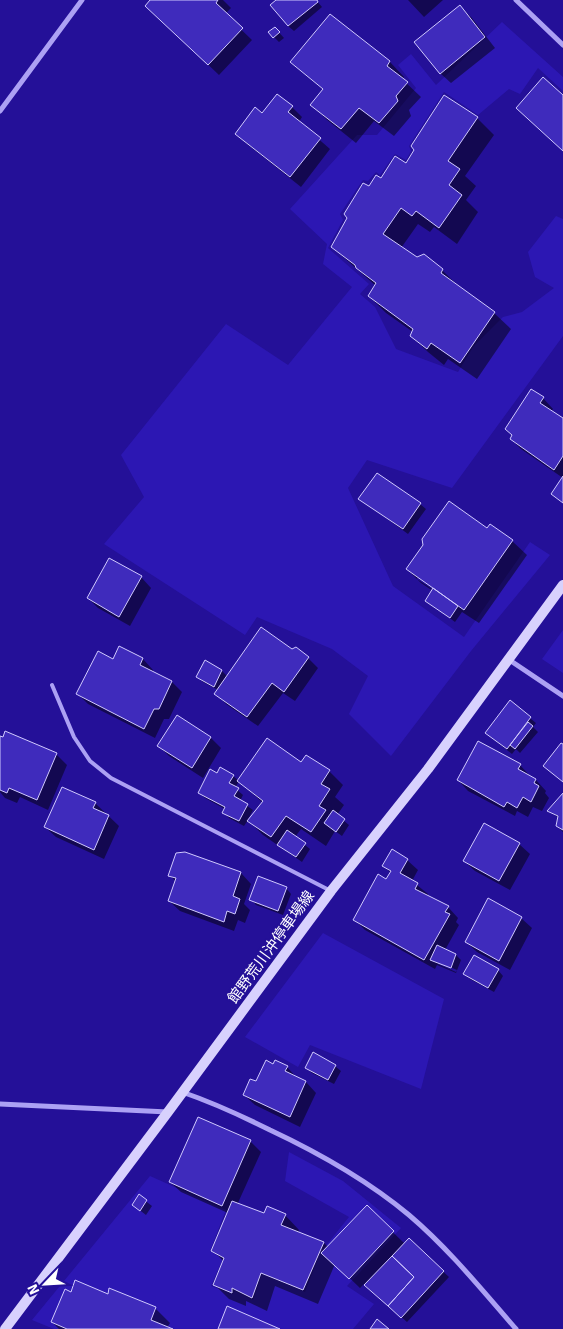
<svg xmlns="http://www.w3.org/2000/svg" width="563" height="1329" viewBox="0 0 563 1329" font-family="Signika,'Noto Sans JP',sans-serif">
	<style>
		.green { fill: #2c17b3 }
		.shadow { fill: #0007; fill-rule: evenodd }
		.building { fill: #3f2bbc; stroke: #d0c9fe }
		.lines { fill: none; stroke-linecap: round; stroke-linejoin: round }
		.service { stroke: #aca1f4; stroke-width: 4 }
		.minor { stroke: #aca1f4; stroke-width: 5 }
		.secondary { stroke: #d8d1fd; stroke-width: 10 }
		.labels { text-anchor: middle; stroke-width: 4; stroke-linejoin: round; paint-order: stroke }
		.street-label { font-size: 15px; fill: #fff; stroke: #241098 }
	</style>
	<rect width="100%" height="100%" fill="#241098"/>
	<path class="green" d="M502,22L563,77V91L538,68L520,94L509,89L478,115L444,92L409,146L411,151L406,160L395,154L380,175L376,172L368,181L363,180L340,214L343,220L328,248L369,284L360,294L375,307L396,349L458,372L473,347L503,317L522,312L554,288L535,277L528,252L556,216L563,219V336L452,488L367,460L348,488L393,586L464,637L530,542L550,555L471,651L391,756L349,714L368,676L332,649L257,617L245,635L104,544L144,497L121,455L226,324L288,365L352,287L323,264L327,244L290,209L357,135H377L416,88L398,65L411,54L436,85Z
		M563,630V673L542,659Z
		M323,933L444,999L421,1089L310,1045L298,1067L245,1037Z
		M289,1152L343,1181L401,1228L347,1286L374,1304L353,1329H173L151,1320L156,1307L109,1288L108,1294L75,1281L71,1292L65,1289L51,1322L67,1329H54L32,1320L150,1176L226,1210L210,1251L223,1259L211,1286L233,1294L235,1291L253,1300L262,1274L305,1292L320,1253L349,1217L285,1181Z"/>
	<path class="shadow" d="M152,0H223L231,8L225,14L252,40L219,75L157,16Z
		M278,0H316L322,7L294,31L288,26Z
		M408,0H443L424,17Z
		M460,7L471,17L495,48L451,83L440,73Z
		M330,16L390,62L404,77L402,79L421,97L409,110L411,116L394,136L374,121L356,143L326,119L312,104L324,90L292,62Z
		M275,28L284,38L279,42L274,37Z
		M292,107L302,117L299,122L330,149L301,187L247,144L236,134L262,115Z
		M477,118L494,135L465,176L476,186L466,200L478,212L457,244L434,227L430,232L418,224L401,248L417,259L442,270L459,287L494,313L511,329L477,379L448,359L444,365L428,352L411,336L413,332L386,313L369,296L376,286L332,247L369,187Z
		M543,398L553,409L551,412L563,420V478L521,449L511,439Z
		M360,499L420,504L426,509L408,534Z
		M490,526L512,541L527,555L479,623L462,612L455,622L427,601L433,591L421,583L407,569L488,529ZM418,577L435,588V591L417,579Z
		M141,577L151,588L130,626L98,608L88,598Z
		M120,648L143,659L153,670L152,672L172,682L182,692L169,719H164L155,738L88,704L78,694L114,660Z
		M308,658L318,668L295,701L283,693L258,726L226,704L216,693L218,690L203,682L198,677L205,662L222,671L228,677Z
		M510,702L536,723L533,727L538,732L520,753L516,749L512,754L492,738Z
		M177,717L211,738L221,748L203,778L169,756L159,746Z
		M0,737L56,754L67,765L48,810L20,797L17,803L5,798L0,792Z
		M301,763L329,771L343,785L335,797L344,805L337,815L349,825L342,836L335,831L326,846L301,829L295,837L310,849L302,862L263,835L248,820L244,826L229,818L224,812L225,809L205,798L200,793L218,775L233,776L239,781ZM239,781L263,803L249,820L248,819L253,810L240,801L243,795L235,788Z
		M520,765L530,776L529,777L536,780L546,791L545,793L549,798L542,811L533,807L528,817L517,811L515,816L468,791L458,780Z
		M563,795V832L557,826L559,818L549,811Z
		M95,803L119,826L104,859L56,837L45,827Z
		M485,824L519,844L530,854L510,890L475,871L464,861Z
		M185,853L241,873L251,884L244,904L250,910L245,923L238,920L234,931L180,911L169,901L176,882L170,875Z
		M407,860L418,870L412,881L428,894L427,897L448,907L458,918L456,922L459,925L445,950L456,955L461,960L456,973L437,965L435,969L365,930L354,919L391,873L384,866ZM438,962L457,970L456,972L438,964Z
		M286,888L291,894L283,915L256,905L251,899Z
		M521,918L532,928L510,970L477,952L466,942Z
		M498,970L503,976L494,992L470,979L465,973Z
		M274,1065L287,1067L297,1078L306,1082L316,1093L300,1127L255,1105L244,1095Z
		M335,1066L341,1071L334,1084L312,1073L307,1068Z
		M250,1141L261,1152L237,1205L265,1214L285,1215L299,1230L298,1233L324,1243L328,1247L367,1207L405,1244L409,1240L449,1277L407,1322L364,1284L360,1288L335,1264L318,1304L275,1286L267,1311L246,1301V1306L229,1299L215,1285L224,1262L213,1250L228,1213L181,1192L170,1182Z
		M139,1196L152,1206L146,1215L133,1205Z
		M110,1290L155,1308L170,1323L167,1328L170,1329H59L52,1322L72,1293L110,1296Z"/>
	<path class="building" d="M150,0H218L216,3L243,28L208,65L145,6Z
		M276,0H317L318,2L288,26L270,5Z
		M460,5L485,37L440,74L414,42Z
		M330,14L390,61L387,66L408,82L396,96L398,101L379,123L359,108L341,129L310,105L323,89L290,62Z
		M275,27L280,32L273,38L268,32Z
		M543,77L563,95V151L516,108Z
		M277,94L293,106L288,112L321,138L290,177L235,134L255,107L262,113Z
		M444,95L478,117L448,161L460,169L449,185L462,195L439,228L416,211L412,216L401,208L383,234L417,257L424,254L443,269L441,273L495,312L460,363L431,343L427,349L410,336L413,329L368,296L376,283L356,268L355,265L331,247L347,218L344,214L363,183L369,186L376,175L381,178L395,156L406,163L414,150L411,146Z
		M531,389L544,397L540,403L563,418V456L554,470L510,439L512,435L505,429Z
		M377,473L421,503L403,529L358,499Z
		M563,476V503L551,494Z
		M449,501L487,528L490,524L513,540L464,610L406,569L423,545L422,539Z
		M109,558L142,576L119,617L87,598Z
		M433,588L458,606L450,618L425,601Z
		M261,627L292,649L296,647L309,657L284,692L272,683L247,717L214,694Z
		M119,646L143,658L140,665L172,681L159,709H154L144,729L76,694L98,651L113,659Z
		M205,660L222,670L214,687L196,677Z
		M510,700L531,717L507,749L485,733Z
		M177,715L211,737L192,768L157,746Z
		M528,722L533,726L515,749L510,745Z
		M5,731L57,753L37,800L9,788L7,793L0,790V736L3,737Z
		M267,738L301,762L306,755L330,770L321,784L330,789L319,806L326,810L311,832L286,816L271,837L247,821L263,801L237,781Z
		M478,741L521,764L518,769L536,779L534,783L539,786L531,802L523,797L517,808L507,802L504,807L457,780Z
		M561,743L563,744V782L543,766Z
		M220,767L234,775L229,783L239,788L234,796L248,804L239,821L222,813L225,807L198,793L210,769L217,773Z
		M62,787L96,802L93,808L109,815L94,850L44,827Z
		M563,793V830L556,826L558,816L547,811Z
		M333,810L345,819L336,832L324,823Z
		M484,823L520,843L499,881L463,861Z
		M287,830L306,843L296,857L277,845Z
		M392,849L408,859L400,873L418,883L415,889L449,906L445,912L450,914L424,960L353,920L378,874L386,879L391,871L382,866Z
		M185,852L241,872L233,896L240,899L235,914L227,911L224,922L168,901L176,878L168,876L176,853Z
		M258,876L287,887L278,911L249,900Z
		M488,898L522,917L499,961L465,942Z
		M437,945L456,954L451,968L430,960Z
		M474,955L499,969L488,988L463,974Z
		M313,1052L336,1065L328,1080L305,1068Z
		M266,1060L273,1064L275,1060L288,1066L285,1071L306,1081L290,1117L243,1095L250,1079L256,1081Z
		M198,1117L251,1140L222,1206L169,1182Z
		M139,1194L147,1200L140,1211L132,1205Z
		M232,1201L264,1213L267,1206L286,1214L281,1225L324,1242L303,1290L261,1273L252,1298L232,1288V1293L213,1285L224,1258L211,1251Z
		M367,1205L394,1231L349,1279L321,1253Z
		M409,1238L444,1271L401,1318L388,1306L414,1277L392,1256Z
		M392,1256L414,1277L388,1306L364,1285Z
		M75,1280L108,1294L109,1288L156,1307L151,1320L173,1329H67L51,1322L65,1289L71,1292Z
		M227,1306L280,1329H218Z
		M377,1319L389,1329H370Z"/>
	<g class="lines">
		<path class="service" d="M52,685L74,737L90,761L111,778L329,890"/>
		<path class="minor" d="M516,0L563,45
			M0,111L82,0
			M508,659L563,696
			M182,1092C214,1103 240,1115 270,1130C319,1153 367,1180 409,1215C449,1249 482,1290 516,1329
			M0,1104L168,1112"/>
		<path class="secondary" d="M5,1329L168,1112L331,891L428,769L563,585"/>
	</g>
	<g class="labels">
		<g class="street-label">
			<text transform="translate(271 947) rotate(-54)" y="5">館野荒川沖停車場線</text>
		</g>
	</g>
	<g transform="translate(45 1284) rotate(245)" stroke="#241098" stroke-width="4" paint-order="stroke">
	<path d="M0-4L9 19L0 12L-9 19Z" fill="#ffffff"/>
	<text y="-8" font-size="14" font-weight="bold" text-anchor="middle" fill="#ffffff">N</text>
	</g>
</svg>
